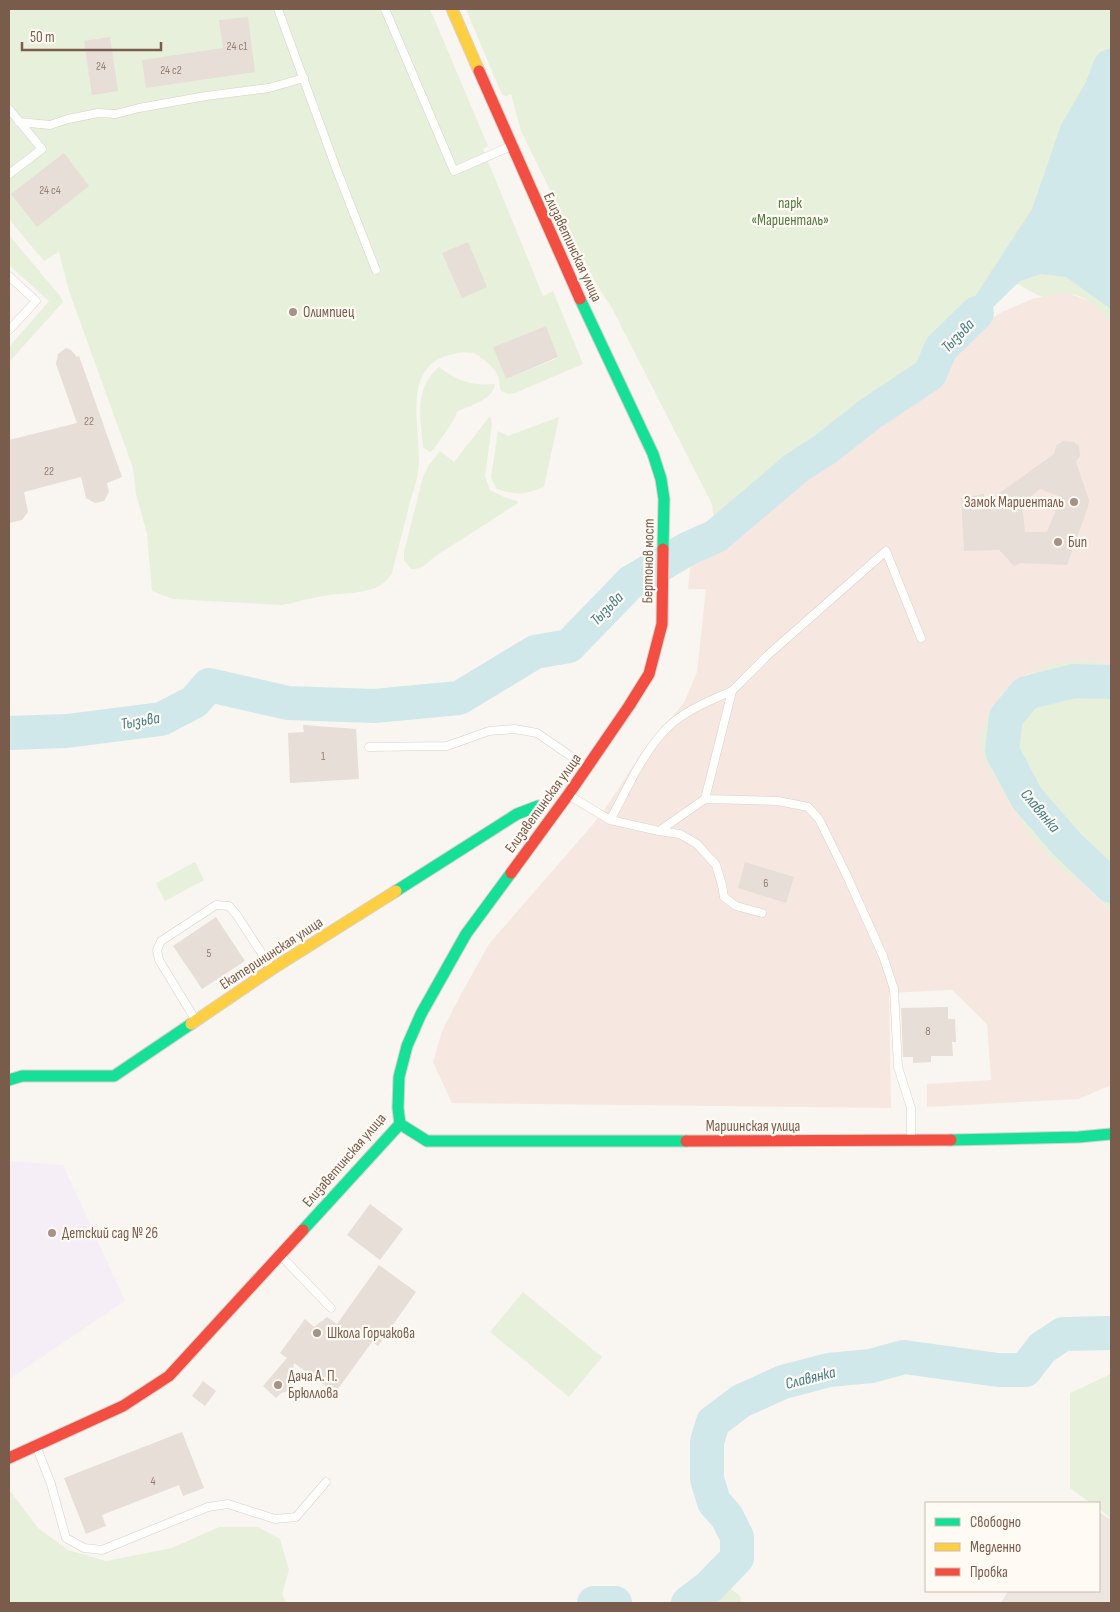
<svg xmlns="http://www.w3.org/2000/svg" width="1120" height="1612" viewBox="0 0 1120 1612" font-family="'Sofia Sans Condensed',sans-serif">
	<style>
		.commercial { fill: #f6e8e1 }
		.industrial { fill: #ede5e0 }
		.education { fill: #f6eef6 }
		.green { fill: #e7f0db; fill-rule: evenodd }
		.water { fill: #d0e8ea }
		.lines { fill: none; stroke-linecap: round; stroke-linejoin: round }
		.river { stroke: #d0e8ea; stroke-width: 34 }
		.building { fill: #e6ded7; fill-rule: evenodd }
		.lane-casing { stroke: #d7d1cb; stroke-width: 9 }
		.fast-casing { stroke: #d9d2cb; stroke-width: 13 }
		.slow-casing { stroke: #d9d2cb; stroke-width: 13 }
		.jam-casing { stroke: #d9d2cb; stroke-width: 13 }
		.lane { stroke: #fefefd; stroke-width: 8 }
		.fast { stroke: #16e098; stroke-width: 11 }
		.slow { stroke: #ffcf43; stroke-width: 11 }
		.jam { stroke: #f24e42; stroke-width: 11 }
		.poi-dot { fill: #a69286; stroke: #fffaf3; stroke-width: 2 }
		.labels { text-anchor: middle; stroke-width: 4.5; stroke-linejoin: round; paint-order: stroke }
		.number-label { font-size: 12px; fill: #977e72 }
		.park-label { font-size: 15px; fill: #537a41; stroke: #fffaf3 }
		.street-label { font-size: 15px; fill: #7a5c4d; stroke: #fffaf3 }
		.poi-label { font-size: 15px; fill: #7a5c4d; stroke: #fffaf3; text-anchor: start }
		.water-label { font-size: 16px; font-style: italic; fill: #437c86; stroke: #fffaf3 }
	</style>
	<rect width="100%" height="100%" fill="#f9f5f0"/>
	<path class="commercial" d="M1060,293H1068L1089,301L1099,308L1111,322V664L1084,660L1028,674L1010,684L989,713L1063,871L1087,887L1111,911V1085L1079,1099L927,1107V1084L991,1080L987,1024L952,990L889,993L891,1108L452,1103L433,1062L442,1031L460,996L489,944L601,815L642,752L684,703L697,672L706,589H688L691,561L726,538L744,524L764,502L765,499L791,478L850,443L872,425L919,396L937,378L940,363L946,350L963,337L1002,312L1032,299Z"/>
	<path class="industrial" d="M1099,1512L1111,1520V1603H1001L1008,1591H1099Z"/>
	<path class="education" d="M9,1161L63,1165L125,1301L9,1379Z"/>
	<path class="green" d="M9,9H430L488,146L483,149L543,296L553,291L583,364L515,393L509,394L501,391C499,386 500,381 498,376C495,368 481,356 473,353C468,352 463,352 458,353C395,362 424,433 418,473C416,485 411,497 408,510C403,531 397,552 392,573C387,580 383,585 374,588C360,594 339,593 323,596C309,598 296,603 281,605L173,599L152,591L147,534L136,494L133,468L69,291L59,252L44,261L9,219ZM546,326L558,358L506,379L493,347Z
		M466,9H1111V322C1099,308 1084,293 1063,293C1057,293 1050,297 1044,297C1038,296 1019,285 1013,281L962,327L941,348L930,374L870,414L824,450L796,468L716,536L712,504L612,308L597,285L521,131L511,94L506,96L502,95Z
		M9,235L60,296L63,302L9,362V345L10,346L49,301L9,265Z
		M439,367C457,381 472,386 495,384C493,400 470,405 457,412L455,418L434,449L430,452L423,447C420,418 414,388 439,367Z
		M490,416L492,424L485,476L490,490L504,497L517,501L518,503L434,557C427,563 421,570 411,569L404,560V552L423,477L429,465L440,451L454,462Z
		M559,417L544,487C523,495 518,495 497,489L491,478L498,431L508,436Z
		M1084,660L1111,664V911L1087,887L1063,871L1030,835L987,765L982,752L980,739L989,713L1009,684L1052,664Z
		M195,862L204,880L165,901L156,883Z
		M523,1292L602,1357L569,1397L490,1332Z
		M1111,1374V1518L1099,1509V1503H1091L1070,1488V1393Z
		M11,1492L38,1528L68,1550L106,1561L172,1548L219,1527H258L280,1539L289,1570L282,1594L286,1603H9V1493Z
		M727,1586L740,1596L741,1603H702Z"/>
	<path class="water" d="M1111,48V309L1066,277L1041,274L1020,281L987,313L959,336L946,350L940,340L974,298L1032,209L1061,125L1085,84L1095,58L1100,52Z"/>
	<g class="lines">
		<path class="river" d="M1111,682L1074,681L1026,693L1006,717L1002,751L1027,798L1067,844L1111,886
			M9,733L67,731L161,719L194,702L209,685L288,703L374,706L459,698L535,652L569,646L631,582L687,549L716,536L796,468L824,450L870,414L930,374L941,348L977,313
			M594,1603H615
			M688,1603L709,1587L737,1558V1537L727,1517L714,1502L707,1479V1442L713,1422L741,1401L783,1382L829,1370L871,1366L904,1357L998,1370H1025L1042,1348L1063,1334L1111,1333"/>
	</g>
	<path class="building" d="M248,17L255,72L146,88L142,60L223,48L219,20Z
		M110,37L118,91L92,95L84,41Z
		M64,153L89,186L37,227L11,194Z
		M468,242L487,287L462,298L442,253Z
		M546,326L558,357L506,379L493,347Z
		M66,348L71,350L77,357L79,356L122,477L107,483L109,492L104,501L95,503L86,498L81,477L24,492L28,512L22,520L9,523V440L77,423L56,364L58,354Z
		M1063,441L1074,442L1079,446L1080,456L1076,462L1089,500L1088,507L1067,565L1021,563L1014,566L999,550L964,551L961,498L984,494V504L1054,454L1056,446ZM1040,489L1061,497L1047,532H1025L1022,504Z
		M303,725L356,729L359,779L290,783L288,733L304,732Z
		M745,862L794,877L786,903L738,888Z
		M216,917L245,961L202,989L173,946Z
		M948,1007V1019H955L956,1042H952L953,1056H931V1062L913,1063V1057H903L901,1008Z
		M370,1204L403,1229L380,1260L347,1235Z
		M379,1265L416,1292L378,1346L372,1342L335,1393L294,1363L291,1390L281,1393L276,1398L263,1386L287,1358L280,1353L305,1319L314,1327L327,1317L337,1324Z
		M203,1381L216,1391L205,1406L192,1396Z
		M182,1432L204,1488L183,1496L179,1485L102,1515L106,1526L86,1534L64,1478Z"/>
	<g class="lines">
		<defs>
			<path id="lane" d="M278,9L336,168L376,270
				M385,9L454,171L509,147
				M9,109L42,149L9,174
				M19,122L50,125L68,119L98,113L116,114L139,108L206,96L269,88L304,78
				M9,276L36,301L9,330
				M369,747L447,746L489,731L515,729L537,733L585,766
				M570,796L610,820L659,831L705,799L732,691L769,654L886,551L921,638
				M705,799L778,801L808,807L819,819L847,876L883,956L894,989L898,1067L911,1108V1139
				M610,820C627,790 641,755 666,729C684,711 709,701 732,691
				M659,831L680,834L697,844L716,865L722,885L724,897L736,906L762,913
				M195,1019L159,960L157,950L161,941L216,905L229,906L236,914L270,966
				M281,1256L331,1308
				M37,1448L51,1484L66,1538L84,1548L102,1550L208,1507L228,1504L275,1519L296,1517L326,1482"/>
			<path id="fast" d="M580,299L653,454L661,479L664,499L663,549
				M396,891L517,814L538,806
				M9,1080L22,1076H114L191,1024
				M400,1124L427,1141H686
				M951,1140L1079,1137L1111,1134
				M303,1230L400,1124L398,1108L399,1077L407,1046L421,1014L466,934L511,873"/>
			<path id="slow" d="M452,9L479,71
				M191,1024L272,969L396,891"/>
			<path id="jam" d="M479,71L580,299
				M511,873L568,795L629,706L649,674L662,624L663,549
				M686,1141L951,1140
				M9,1458L123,1406L169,1376L303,1230"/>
		</defs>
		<use href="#lane" class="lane-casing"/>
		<use href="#fast" class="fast-casing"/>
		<use href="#slow" class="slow-casing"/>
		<use href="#jam" class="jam-casing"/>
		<use href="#lane" class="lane"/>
		<use href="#fast" class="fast"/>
		<use href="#slow" class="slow"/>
		<use href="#jam" class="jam"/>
	</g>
	<g class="poi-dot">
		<circle cx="293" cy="312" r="5"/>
		<circle cx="1074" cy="502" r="5"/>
		<circle cx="1058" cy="542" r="5"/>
		<circle cx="52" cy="1233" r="5"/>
		<circle cx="317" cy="1333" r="5"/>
		<circle cx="278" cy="1385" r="5"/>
	</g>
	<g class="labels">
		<g class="number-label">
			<text x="237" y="50">24 с1</text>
			<text x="101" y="70">24</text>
			<text x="171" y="74">24 с2</text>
			<text x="50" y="194">24 с4</text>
			<text x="89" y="425">22</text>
			<text x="49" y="475">22</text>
			<text x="323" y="760">1</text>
			<text x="766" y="887">6</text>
			<text x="209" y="957">5</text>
			<text x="928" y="1035">8</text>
			<text x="153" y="1485">4</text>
		</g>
		<g class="park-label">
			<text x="790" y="208">парк<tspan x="790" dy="17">«Мариенталь»</tspan></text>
		</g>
		<g class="street-label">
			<text transform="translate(573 247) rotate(65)" y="5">Елизаветинская улица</text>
			<text transform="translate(648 561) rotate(-89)" y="5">Бертонов мост</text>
			<text transform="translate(543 803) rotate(-54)" y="5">Елизаветинская улица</text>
			<text transform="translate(271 953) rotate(-33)" y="5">Екатерининская улица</text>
			<text x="753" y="1131">Мариинская улица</text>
			<text transform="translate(344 1160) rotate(-49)" y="5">Елизаветинская улица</text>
		</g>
		<g class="poi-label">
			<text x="303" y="317">Олимпиец</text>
			<text x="1064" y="507" text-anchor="end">Замок Мариенталь</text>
			<text x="1068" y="547">Бип</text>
			<text x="62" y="1238">Детский сад № 26</text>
			<text x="327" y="1338">Школа Горчакова</text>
			<text x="288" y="1381">Дача А. П.<tspan x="288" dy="17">Брюллова</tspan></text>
		</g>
		<g class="water-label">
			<text transform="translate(957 335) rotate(-46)" y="6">Тызьва</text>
			<text transform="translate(606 608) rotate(-46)" y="6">Тызьва</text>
			<text transform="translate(140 720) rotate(-10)" y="6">Тызьва</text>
			<text transform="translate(1041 810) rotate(50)" y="6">Славянка</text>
			<text transform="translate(810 1377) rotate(-14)" y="6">Славянка</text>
		</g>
	</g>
	<rect width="1120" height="1612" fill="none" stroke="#7a5c4d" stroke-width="20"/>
	<rect x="925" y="1502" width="175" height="90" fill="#fffaf3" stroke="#cabbb1"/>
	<rect x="935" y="1518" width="25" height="8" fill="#16e098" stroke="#cabbb1"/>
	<text x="970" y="1527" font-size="15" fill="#7a5c4d">Свободно</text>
	<rect x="935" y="1543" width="25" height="8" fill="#ffcf43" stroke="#cabbb1"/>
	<text x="970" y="1552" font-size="15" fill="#7a5c4d">Медленно</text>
	<rect x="935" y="1568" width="25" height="8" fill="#f24e42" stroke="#cabbb1"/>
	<text x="970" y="1577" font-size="15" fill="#7a5c4d">Пробка</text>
	<path d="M22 42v8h139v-8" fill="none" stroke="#7a5c4d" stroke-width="2.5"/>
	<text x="30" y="42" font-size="15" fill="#7a5c4d" stroke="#fffaf3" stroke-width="4" paint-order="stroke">50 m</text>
</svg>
